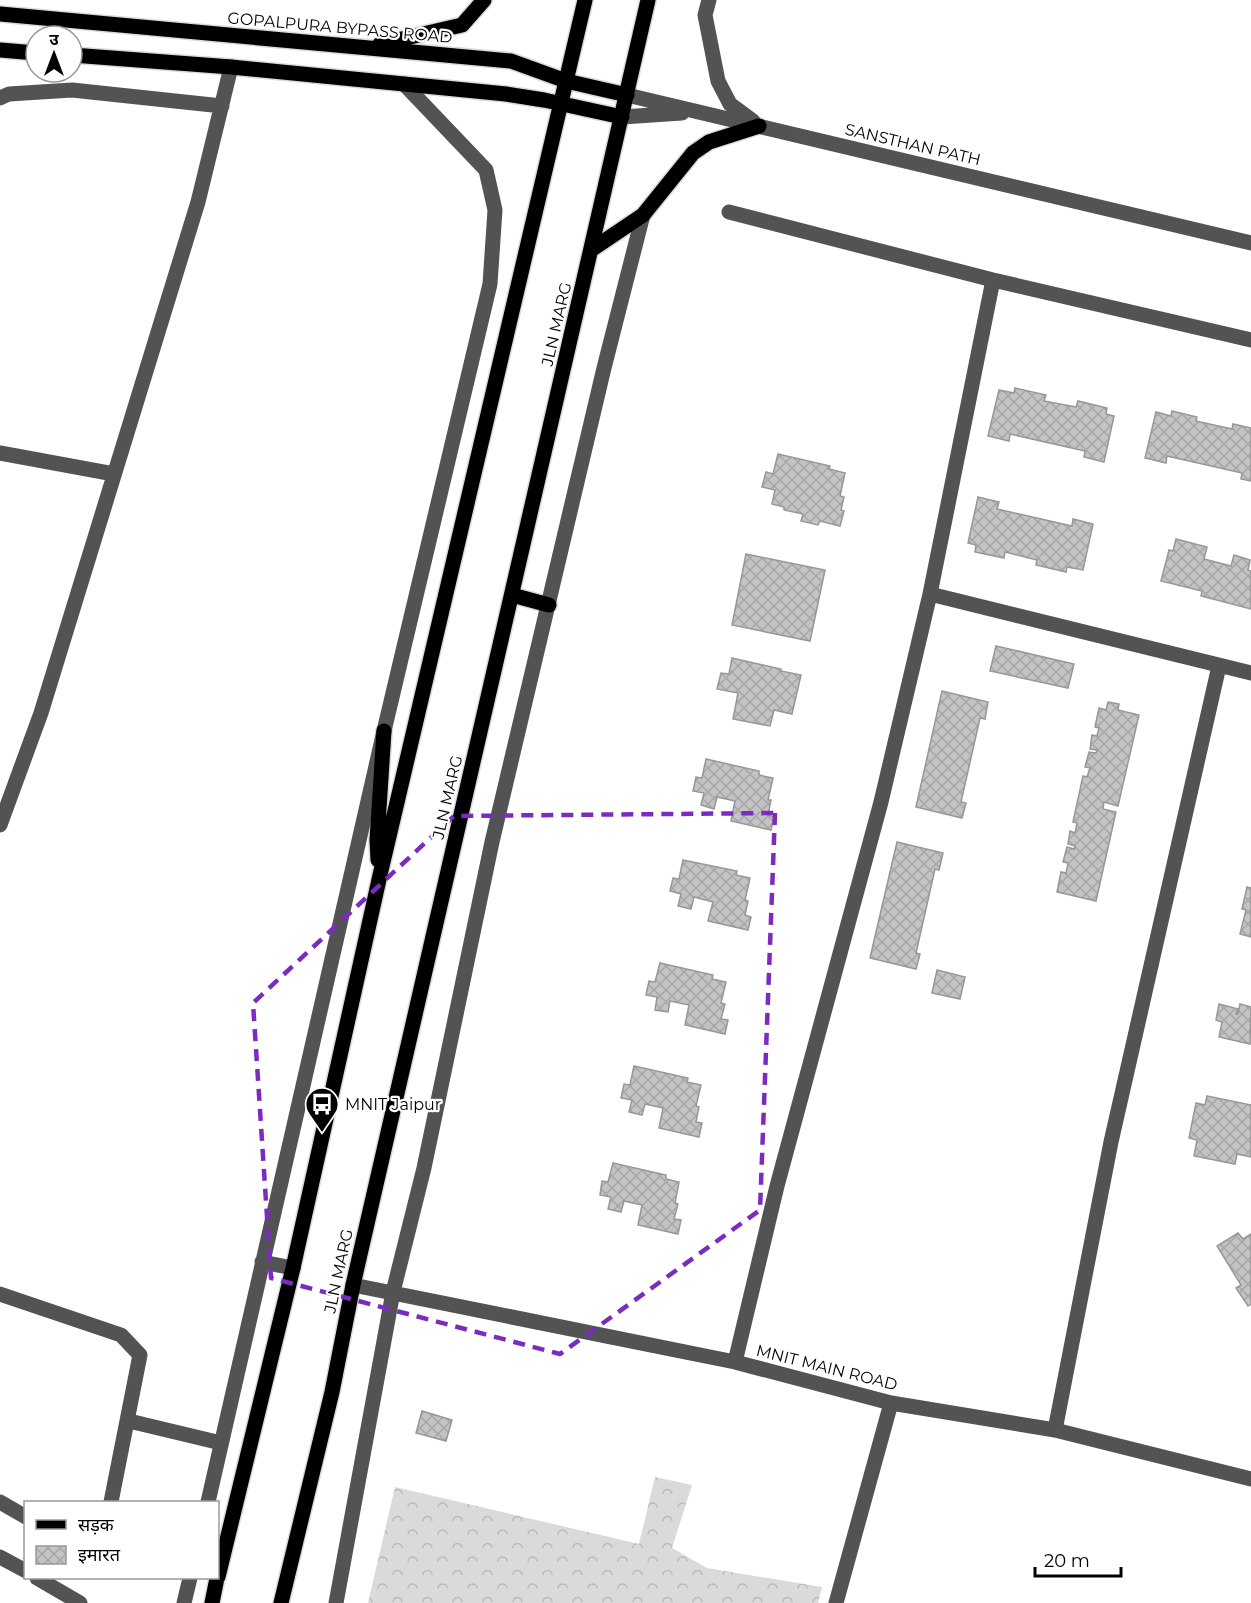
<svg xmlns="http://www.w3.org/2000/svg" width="1251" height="1603" viewBox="0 0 1251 1603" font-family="Montserrat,'Noto Sans Devanagari',sans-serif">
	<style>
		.forest { fill: url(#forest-crowns) }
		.building { fill: url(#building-cross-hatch); stroke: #979797; stroke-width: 1.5 }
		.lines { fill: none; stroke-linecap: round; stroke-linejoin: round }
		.major-casing { stroke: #dbdbdb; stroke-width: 18 }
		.minor { stroke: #535353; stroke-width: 15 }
		.major { stroke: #000; stroke-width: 15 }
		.marked { fill: none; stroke: #7b2cbf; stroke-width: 4.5; stroke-dasharray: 12 8; stroke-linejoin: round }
		.labels { text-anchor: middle; stroke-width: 4.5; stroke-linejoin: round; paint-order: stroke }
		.street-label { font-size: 16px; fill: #000; stroke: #fff }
		.poi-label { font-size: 16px; fill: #000; stroke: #fff; text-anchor: start }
	</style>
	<defs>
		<pattern id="forest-crowns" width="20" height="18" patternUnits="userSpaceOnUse" patternTransform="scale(1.5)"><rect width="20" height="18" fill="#dadada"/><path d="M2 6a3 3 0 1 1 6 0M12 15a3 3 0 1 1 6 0" fill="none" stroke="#b9b9b9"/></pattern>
		<pattern id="building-cross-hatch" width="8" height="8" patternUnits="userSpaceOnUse" patternTransform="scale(1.5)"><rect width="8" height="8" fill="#c3c3c3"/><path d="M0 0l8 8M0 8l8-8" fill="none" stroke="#a6a6a6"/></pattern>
	</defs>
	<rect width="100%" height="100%" fill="#fff"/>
	<path class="forest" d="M655,1477L692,1485L672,1548L707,1568L822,1587L818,1603H368L395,1487L639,1544Z"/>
	<path class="building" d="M1015,388L1046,395L1044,401L1076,407L1078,401L1107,408L1106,414L1114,416L1104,462L1084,457L1085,451L1010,434L1009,441L988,436L999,390L1014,393Z
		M1172,411L1197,417L1196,421L1232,429L1233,424L1251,428V481L1241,479L1242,473L1167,456L1166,463L1145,458L1156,412L1171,416Z
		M778,454L830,466L829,469L845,473L840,496L844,497L841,510L844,511L840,526L820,521L818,525L801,521L803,514L784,510V507L772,504L775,490L762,487L766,472L773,474Z
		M978,497L999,502L997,509L1072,526L1073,519L1093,524L1083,570L1067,567L1066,572L1036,565L1037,560L1005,552L1004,558L975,552L976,545L968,543Z
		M1176,539L1207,547L1204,559L1231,566L1234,555L1250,560L1248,570L1251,571V609L1201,596L1202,591L1161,581L1169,550L1173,551Z
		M746,554L825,570L810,641L732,625Z
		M996,646L1074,664L1068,688L990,671Z
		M732,658L781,669V671L801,675L792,714L774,710L770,726L733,719L738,693L717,689L721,673L729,674Z
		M942,691L988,702L985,719L980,718L961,802L966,803L962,818L916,807Z
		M1108,702L1119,704L1118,710L1139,715L1118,806L1104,802L1103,809L1116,812L1096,901L1057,892L1061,872L1066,873L1068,863L1063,862L1067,847L1074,849L1075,846L1068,844L1070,831L1075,833L1077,823L1073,822L1083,776L1087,777L1090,768L1085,767L1089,752L1096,753L1097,750L1090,749L1092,735L1097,736L1099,728L1095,727L1099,708L1106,710Z
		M706,759L759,771V775L773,778L768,800H771L768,815L774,817L771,830L731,821L735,801L717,797L714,809L701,805L704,793L693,791L696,777L702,778Z
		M897,842L943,853L939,870L935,869L916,953L920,954L916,969L870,958Z
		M683,860L737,871L736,875L750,878L745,900L748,901L745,915L751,917L748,930L708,921L713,902L694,897L691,909L678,906L681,894L670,891L673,878L679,879Z
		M1247,887L1251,888V937L1240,934L1246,910L1242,909Z
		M660,963L713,975L712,979L726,982L721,1003L725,1004L721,1019L728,1020L725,1034L685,1025L689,1005L670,1001L668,1012L655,1010L657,997L646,995L649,981L655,982Z
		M937,970L965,977L960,999L932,993Z
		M1219,1004L1238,1009L1236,1014H1238L1240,1004L1251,1007L1250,1044L1219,1037L1222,1022L1216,1020Z
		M634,1066L688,1078L687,1082L701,1085L696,1106L699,1107L696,1122L702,1123L699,1137L659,1128L663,1108L645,1104L642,1115L629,1112L632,1100L621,1098L624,1084L630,1085Z
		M1207,1096L1251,1105V1157L1237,1154L1235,1164L1194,1156L1197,1140L1189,1138L1196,1103L1205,1105Z
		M613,1163L666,1175V1179L679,1182L675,1203L678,1204L674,1219L681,1220L678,1234L638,1225L642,1205L624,1201L621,1212L608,1209L611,1197L600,1195L602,1181L608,1182Z
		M1238,1233L1243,1239L1251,1234V1304L1248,1306L1236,1288L1241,1285L1217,1246Z
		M422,1411L452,1420L446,1441L416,1433Z"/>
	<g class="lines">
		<defs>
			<path id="major" d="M0,14L511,61L566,81L627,95
				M380,44L462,25L484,0
				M0,50L36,53
				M72,55L231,67L506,94L544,100L622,117
				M591,250L643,215L693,153L709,142L759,126
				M512,595L549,605
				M378,860L377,840L384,731
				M218,1577L293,1268L380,875L585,0
				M212,1603L217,1578
				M281,1603L332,1392L353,1285L648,0"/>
		</defs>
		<use href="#major" class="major-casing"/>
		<path class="minor" d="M709,0L705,15L718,81L730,104L753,121
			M627,95L1251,243
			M0,98L9,94L72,90L222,106
			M622,117L682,113
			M729,212L993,280L1251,340
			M0,453L114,474
			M930,594L1251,673
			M0,825L41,713L198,202L231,67
			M262,1262L293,1268
			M353,1285L735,1362L891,1403L1055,1430L1251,1479
			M0,1294L121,1335L140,1355L111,1502
			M735,1362L777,1186L881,802L930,594L993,280
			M129,1421L221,1443
			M1055,1430L1111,1142L1219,666
			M0,1502L26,1517
			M208,1502L384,731L490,284L495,210L486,170L404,84
			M0,1557L26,1571
			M37,1578L80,1603
			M184,1603L190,1578
			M336,1603L393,1292L424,1168L492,842L604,368L643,215
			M836,1603L891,1403"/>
		<use href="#major" class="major"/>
	</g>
	<path class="marked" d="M775,813L760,1210L560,1354L271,1278L253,1003L454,816Z"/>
	<defs>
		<symbol id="bus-pin" viewBox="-11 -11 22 30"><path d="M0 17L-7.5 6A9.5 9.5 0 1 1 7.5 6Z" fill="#000" stroke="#fff"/><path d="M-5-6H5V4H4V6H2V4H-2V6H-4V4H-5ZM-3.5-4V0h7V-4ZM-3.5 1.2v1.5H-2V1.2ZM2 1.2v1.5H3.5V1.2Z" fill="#fff"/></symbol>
	</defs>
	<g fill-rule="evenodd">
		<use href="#bus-pin" x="303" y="1085" width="38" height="52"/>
	</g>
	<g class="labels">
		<g class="street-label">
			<text transform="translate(340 27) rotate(5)" y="6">GOPALPURA BYPASS ROAD</text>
			<text transform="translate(913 144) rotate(13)" y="6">SANSTHAN PATH</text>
			<text transform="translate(556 324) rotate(-77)" y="6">JLN MARG</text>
			<text transform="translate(447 797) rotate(-77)" y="6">JLN MARG</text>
			<text transform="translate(338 1271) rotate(-78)" y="6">JLN MARG</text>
			<text transform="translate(827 1367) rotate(14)" y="6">MNIT MAIN ROAD</text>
		</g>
		<g class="poi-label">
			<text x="345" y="1110">MNIT Jaipur</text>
		</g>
	</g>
	<rect x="24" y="1501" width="195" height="78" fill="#ffffff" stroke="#999999" stroke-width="1.5"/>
	<rect x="36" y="1520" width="30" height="9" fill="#000000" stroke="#999999" stroke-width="1.5"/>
	<text x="78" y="1531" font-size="18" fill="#000000">सड़क</text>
	<rect x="36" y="1546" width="30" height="18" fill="url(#building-cross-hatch)" stroke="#999999" stroke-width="1.5"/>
	<text x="78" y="1561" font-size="18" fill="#000000">इमारत</text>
	<g transform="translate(54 54)"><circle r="28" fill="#ffffff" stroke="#999999" stroke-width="1.5"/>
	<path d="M0-4.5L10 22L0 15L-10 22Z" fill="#000000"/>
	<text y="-9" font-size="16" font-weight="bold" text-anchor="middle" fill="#000000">उ</text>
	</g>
	<path d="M1035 1567v9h86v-9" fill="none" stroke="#000000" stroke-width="3"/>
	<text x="1044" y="1567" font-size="18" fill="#000000" stroke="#ffffff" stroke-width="4.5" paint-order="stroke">20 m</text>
</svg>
